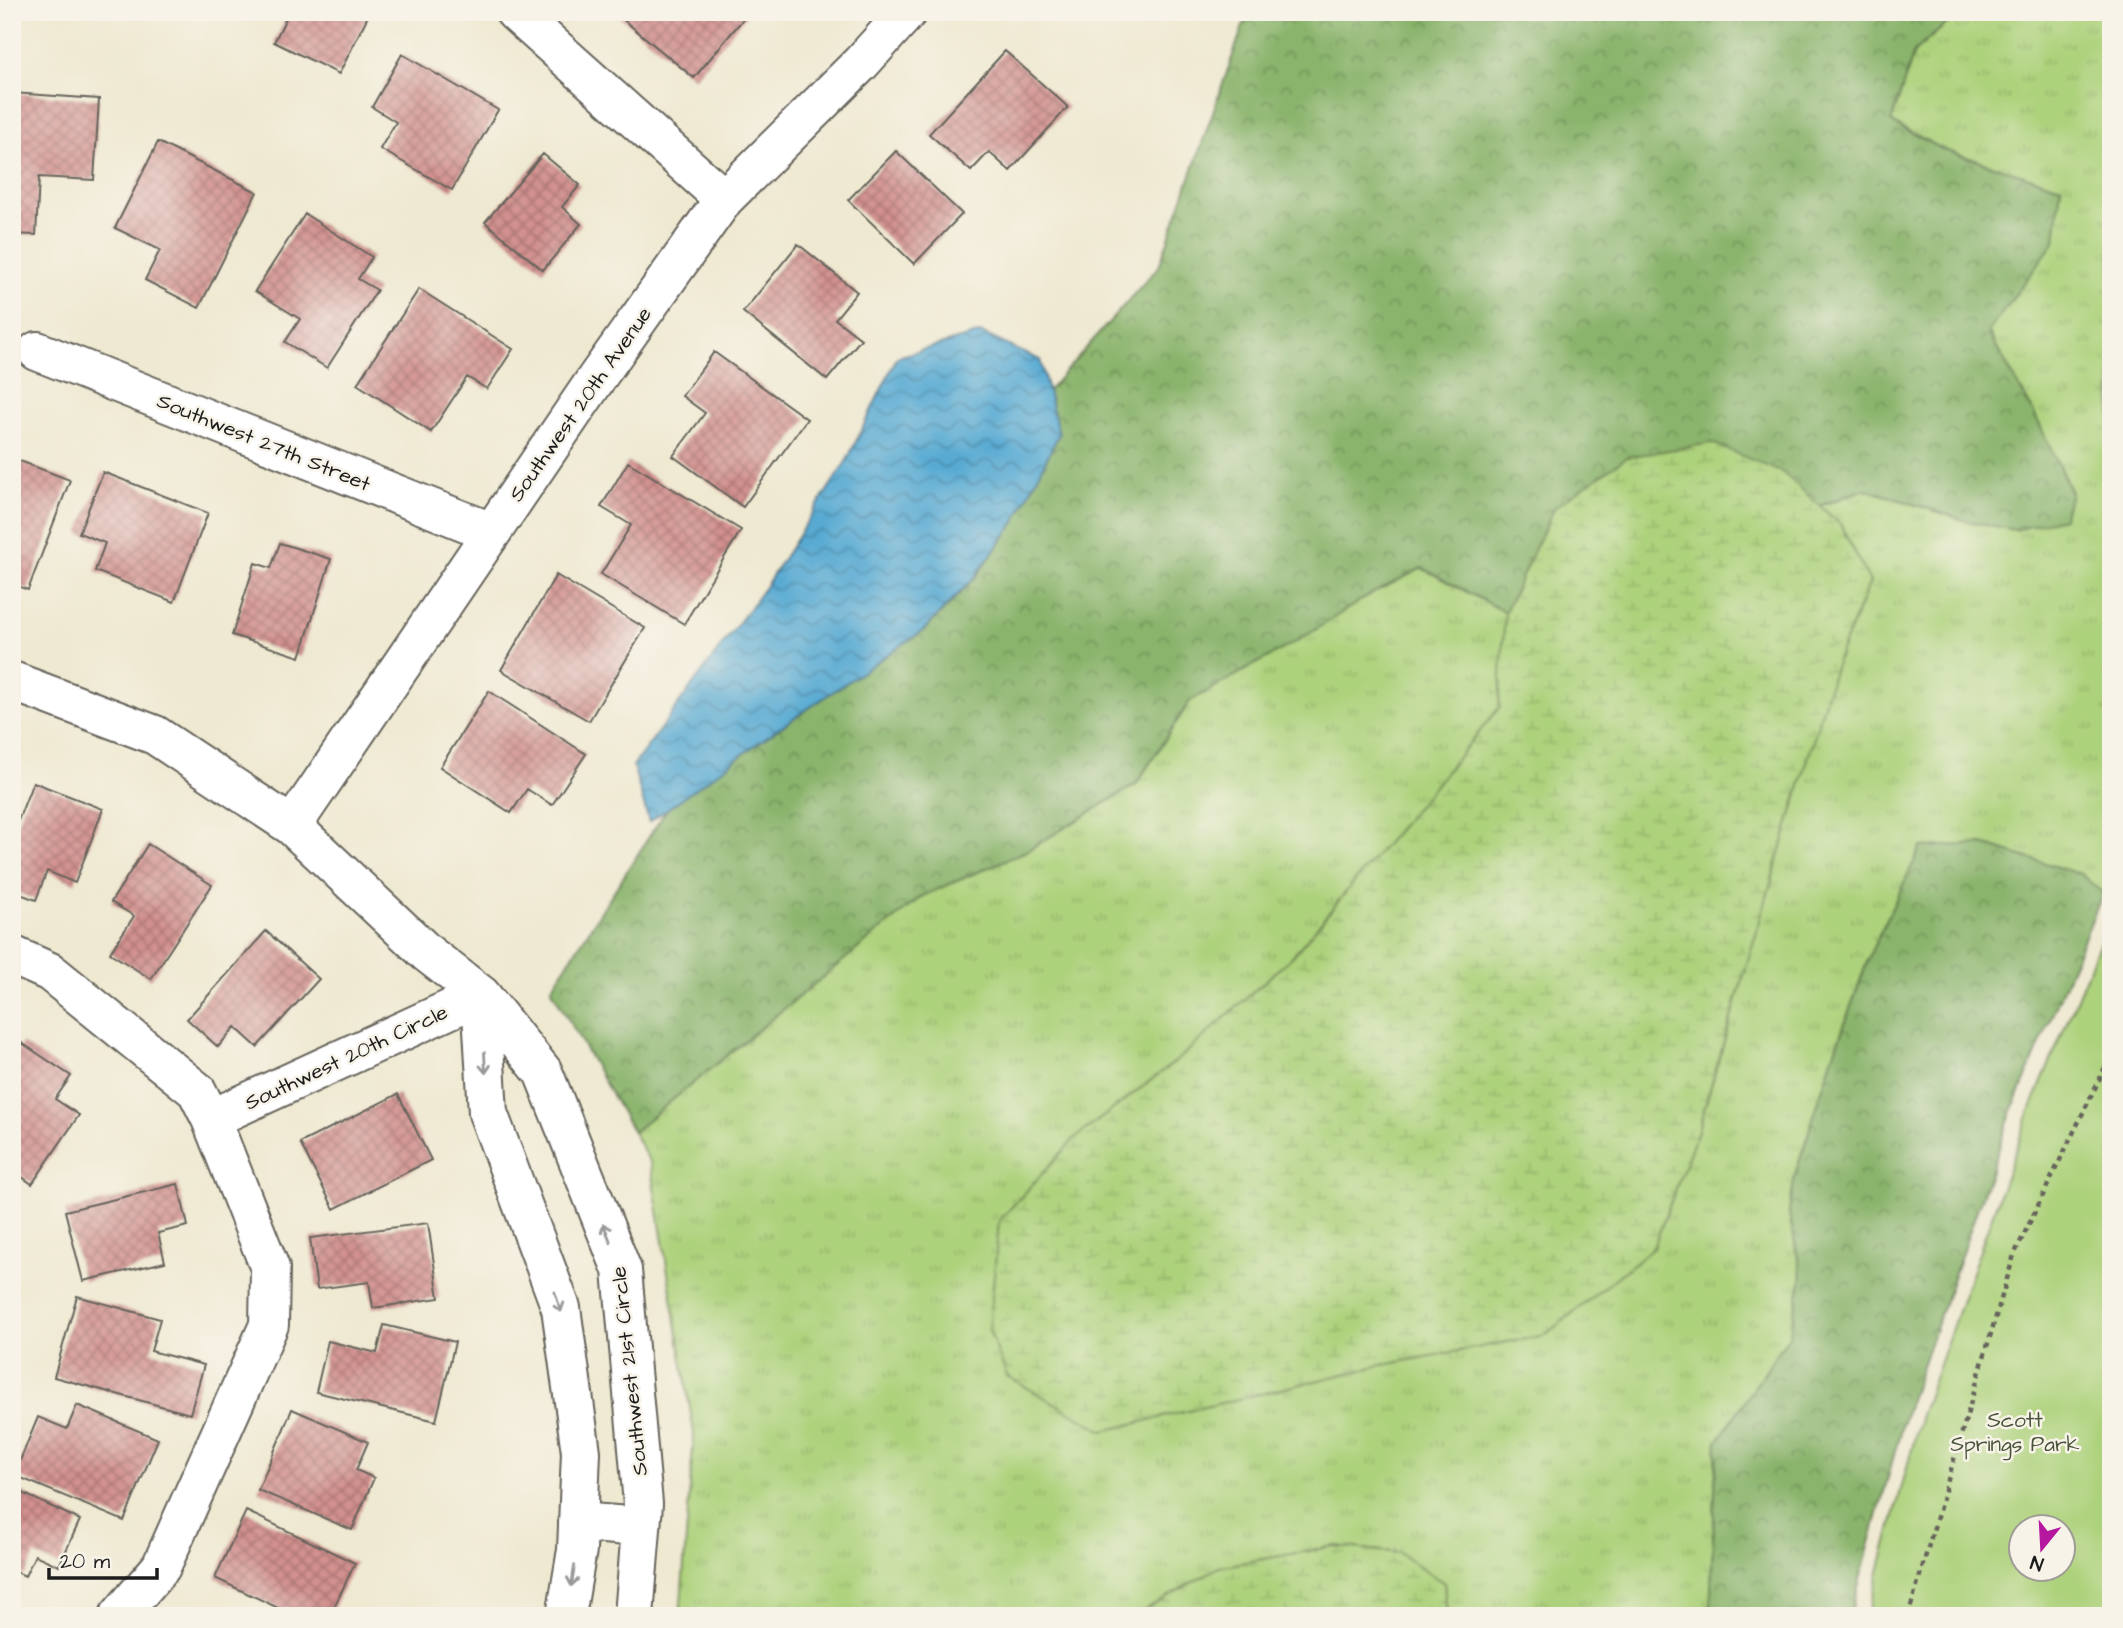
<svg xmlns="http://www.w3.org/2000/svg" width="2123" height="1628" viewBox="0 0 2123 1628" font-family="'Architects Daughter',sans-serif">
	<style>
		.grass { fill: url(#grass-tufts); stroke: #64774c; stroke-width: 2 }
		.forest { fill: url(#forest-crowns); stroke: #536844; stroke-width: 2 }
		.wetland { fill: url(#wetland-marsh); stroke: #64774c; stroke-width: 2 }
		.park { fill: #add27c; stroke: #64774c; stroke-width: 2; fill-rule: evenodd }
		.water { fill: url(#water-waves); stroke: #3a6378; stroke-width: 2 }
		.building { fill: url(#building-cross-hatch) }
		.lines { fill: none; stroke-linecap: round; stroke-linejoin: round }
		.street-casing { stroke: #66645b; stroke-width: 42 }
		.path { stroke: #66645b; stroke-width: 4.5; stroke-dasharray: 5 5; stroke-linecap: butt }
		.street { stroke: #fff; stroke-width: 38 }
		.oneway { stroke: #999 }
		.labels { text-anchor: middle; stroke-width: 5; stroke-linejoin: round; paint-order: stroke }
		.street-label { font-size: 21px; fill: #1c1c1c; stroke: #f7f3e8 }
		.park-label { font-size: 21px; fill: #485339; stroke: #f7f3e8 }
	</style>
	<defs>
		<pattern id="grass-tufts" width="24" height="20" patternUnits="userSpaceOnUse" patternTransform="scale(1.75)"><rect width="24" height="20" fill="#add27c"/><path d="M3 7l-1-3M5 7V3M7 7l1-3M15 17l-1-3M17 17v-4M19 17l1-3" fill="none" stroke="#94b46b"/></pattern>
		<pattern id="forest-crowns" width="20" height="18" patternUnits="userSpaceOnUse" patternTransform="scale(1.75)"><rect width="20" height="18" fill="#8ab46c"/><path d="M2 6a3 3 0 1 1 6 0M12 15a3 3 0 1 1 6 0" fill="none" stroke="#709258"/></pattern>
		<pattern id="wetland-marsh" width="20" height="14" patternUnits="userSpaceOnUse" patternTransform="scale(1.75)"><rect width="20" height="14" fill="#add27c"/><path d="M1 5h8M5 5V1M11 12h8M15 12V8" fill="none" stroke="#94b46b"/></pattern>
		<pattern id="water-waves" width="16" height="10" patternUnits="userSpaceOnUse" patternTransform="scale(1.75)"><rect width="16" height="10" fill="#58aad3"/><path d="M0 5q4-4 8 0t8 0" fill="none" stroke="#488aaa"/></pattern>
		<pattern id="building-cross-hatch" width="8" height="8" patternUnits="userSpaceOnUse" patternTransform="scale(1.75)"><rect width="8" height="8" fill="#d2918f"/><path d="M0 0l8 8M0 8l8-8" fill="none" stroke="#aa7674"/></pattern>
	</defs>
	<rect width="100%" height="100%" fill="#f7f3e8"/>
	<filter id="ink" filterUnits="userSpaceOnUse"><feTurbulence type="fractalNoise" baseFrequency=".0143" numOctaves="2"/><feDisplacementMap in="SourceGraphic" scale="14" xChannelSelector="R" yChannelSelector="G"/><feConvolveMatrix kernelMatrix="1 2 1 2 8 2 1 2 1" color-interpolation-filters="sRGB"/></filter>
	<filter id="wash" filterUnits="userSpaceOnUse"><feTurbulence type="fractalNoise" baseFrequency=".00686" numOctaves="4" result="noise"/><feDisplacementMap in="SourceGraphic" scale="28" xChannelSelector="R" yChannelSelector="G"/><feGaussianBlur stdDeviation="1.57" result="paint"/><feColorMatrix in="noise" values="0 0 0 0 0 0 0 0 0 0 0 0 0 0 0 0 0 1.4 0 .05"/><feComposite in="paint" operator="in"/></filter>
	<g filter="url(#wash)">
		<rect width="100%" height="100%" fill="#efe9d1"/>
		<path class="grass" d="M1971,12H2111V874L2103,893L2080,874L1870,954L1832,1059L1795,1175L1789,1213L1802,1278L1789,1336L1717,1442L1710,1616H1447L1444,1583L1399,1553L1335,1546L1219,1567L1134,1616H680L694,1433L650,1162L633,1132L922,896L1026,851L1136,785L1190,701L1299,640L1369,595L1422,568L1505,612L1500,708L1447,772L1292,957L1179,1059L1074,1139L1103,1431L1382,1365L1545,1335L1653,1248L1697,1133L1837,660L1870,582L1840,524L1819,506L1866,489L1967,521L2071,492L2034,413L1988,332L2017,291L2061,187L1944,150L1891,122L1914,52L1952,19Z"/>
		<path class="forest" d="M1248,12H1971L1952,19L1914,52L1891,122L1944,150L2061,187L2055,241L1988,332L2034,413L2071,492L2063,518L2015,530L1967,521L1866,489L1819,506L1783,473L1555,507L1505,612L1422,568L1369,595L1299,640L1190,701L1136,784L1026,851L922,896L633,1132L551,989L667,809L775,731L924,630L974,579L1015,522L1059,434L1048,391L1159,266Z
			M1983,844L2080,874L2103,893L2012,1111L1906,1411L1850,1616H1710L1717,1442L1789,1336L1802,1278L1789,1213L1795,1175L1832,1059L1870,954L1921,847Z"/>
		<path class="wetland" d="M1712,443L1783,473L1840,524L1870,582L1837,660L1697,1133L1653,1248L1545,1335L1382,1365L1103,1431L1007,1376L989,1330L999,1221L1074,1139L1179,1059L1292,957L1499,708L1505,612L1555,507L1627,457Z
			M1335,1546L1399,1553L1444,1583L1447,1616H1134L1219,1567Z"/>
		<path class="park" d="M2111,916V1616H1867L1921,1415L2027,1118ZM2022,1526H2064V1568H2022Z"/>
		<path class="water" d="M981,333L1040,360L1059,434L1015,522L974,578L924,630L775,731L649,822L633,766L765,587L847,460L897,357Z"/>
		<g id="blocks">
			<path class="building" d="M289,12H370L339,74L274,42Z
				M614,12H749L694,78Z
				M1005,51L1068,107L1010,171L989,152L971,171L929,134Z
				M402,54L498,110L452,190L380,149L396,122L372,107Z
				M12,93L99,99L94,180L39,177L36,235L12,234Z
				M158,142L257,192L199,308L145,280L160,250L115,228Z
				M896,151L962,214L914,264L848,200Z
				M543,154L580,185L562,207L581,224L543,270L485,222Z
				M305,214L372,257L358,279L377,290L327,368L285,342L300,319L255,291Z
				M798,244L857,292L835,319L861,339L827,380L743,312Z
				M419,289L513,349L487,389L467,377L431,432L357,384Z
				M714,352L807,419L743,507L673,456L705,413L682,396Z
				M12,458L70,480L28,590L12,584Z
				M628,462L741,530L684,624L601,574L631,525L601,507Z
				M103,472L208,513L174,602L95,571L105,543L79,533Z
				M280,543L331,559L300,657L232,635L255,563L271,568Z
				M556,575L645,628L589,721L501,670Z
				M489,691L586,754L552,805L527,789L511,813L440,767Z
				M33,782L103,809L75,883L47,871L36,900L12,891V836Z
				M148,844L212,885L151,979L110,953L134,916L111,902Z
				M266,931L319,979L257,1047L235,1027L218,1047L187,1019Z
				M22,1043L71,1076L55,1099L79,1115L32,1184L12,1170V1058Z
				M398,1094L431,1160L334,1209L300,1143Z
				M178,1184L188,1226L158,1233L165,1262L83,1281L65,1211Z
				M428,1223L439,1298L373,1308L369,1282L317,1289L310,1238Z
				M77,1296L160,1319L151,1351L204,1365L190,1414L54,1377Z
				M384,1325L455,1342L436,1421L316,1392L328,1341L377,1353Z
				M77,1405L158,1439L124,1521L14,1475L38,1417L67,1429Z
				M292,1409L368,1442L356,1470L374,1478L352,1530L258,1490Z
				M12,1488L80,1520L59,1566L35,1555L25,1576L12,1570Z
				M246,1511L355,1563L330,1616H295L215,1578Z"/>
		</g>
	</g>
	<g filter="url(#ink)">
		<use href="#blocks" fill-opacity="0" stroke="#66645b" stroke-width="2"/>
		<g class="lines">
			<defs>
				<path id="street" d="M515,12L724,199
					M37,351L491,532
					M12,681L155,735L292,826L427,953L481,995L543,1072L622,1270L643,1504L634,1616
					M292,826L598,376L724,199L861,63L907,12
					M12,955L50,972L197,1091L211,1119L270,1268L269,1325L161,1567L119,1616
					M481,995L488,1113L561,1308L581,1452L577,1550L566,1616
					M211,1119L481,995
					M578,1522L641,1527"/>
			</defs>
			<use href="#street" class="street-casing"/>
			<path class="path" d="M1908,1616L2014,1255L2111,1055"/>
			<use href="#street" class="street"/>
		</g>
		<defs><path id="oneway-shaft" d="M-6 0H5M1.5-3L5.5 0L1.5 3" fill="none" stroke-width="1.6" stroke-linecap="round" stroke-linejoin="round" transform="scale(1.75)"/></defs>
		<g class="oneway">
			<use href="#oneway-shaft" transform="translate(485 1063) rotate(87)"/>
			<use href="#oneway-shaft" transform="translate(607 1233) rotate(-112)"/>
			<use href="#oneway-shaft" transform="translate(558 1302) rotate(72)"/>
			<use href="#oneway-shaft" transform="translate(573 1576) rotate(99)"/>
		</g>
	</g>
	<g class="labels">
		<g class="street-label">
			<text transform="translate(580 404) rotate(-55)" y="7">Southwest 20th Avenue</text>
			<text transform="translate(264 442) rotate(22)" y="7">Southwest 27th Street</text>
			<text transform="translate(346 1057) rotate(-25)" y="7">Southwest 20th Circle</text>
			<text transform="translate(629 1371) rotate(-96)" y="7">Southwest 21st Circle</text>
		</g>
		<g class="park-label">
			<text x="2015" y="1427">Scott<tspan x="2015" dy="24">Springs Park</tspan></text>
		</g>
	</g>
	<rect width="2123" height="1628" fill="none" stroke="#f7f3e8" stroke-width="42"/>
	<g transform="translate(2042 1548) rotate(198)"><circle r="33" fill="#f7f3e8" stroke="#9f9d96" stroke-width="2"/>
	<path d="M0-5L12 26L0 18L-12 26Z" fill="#b5179e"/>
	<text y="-10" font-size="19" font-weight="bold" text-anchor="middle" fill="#1c1c1c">N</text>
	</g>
	<path d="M49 1568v10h108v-10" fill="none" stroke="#1c1c1c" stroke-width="3.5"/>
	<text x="60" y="1568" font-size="21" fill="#1c1c1c" stroke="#f7f3e8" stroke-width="5" paint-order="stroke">20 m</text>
</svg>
